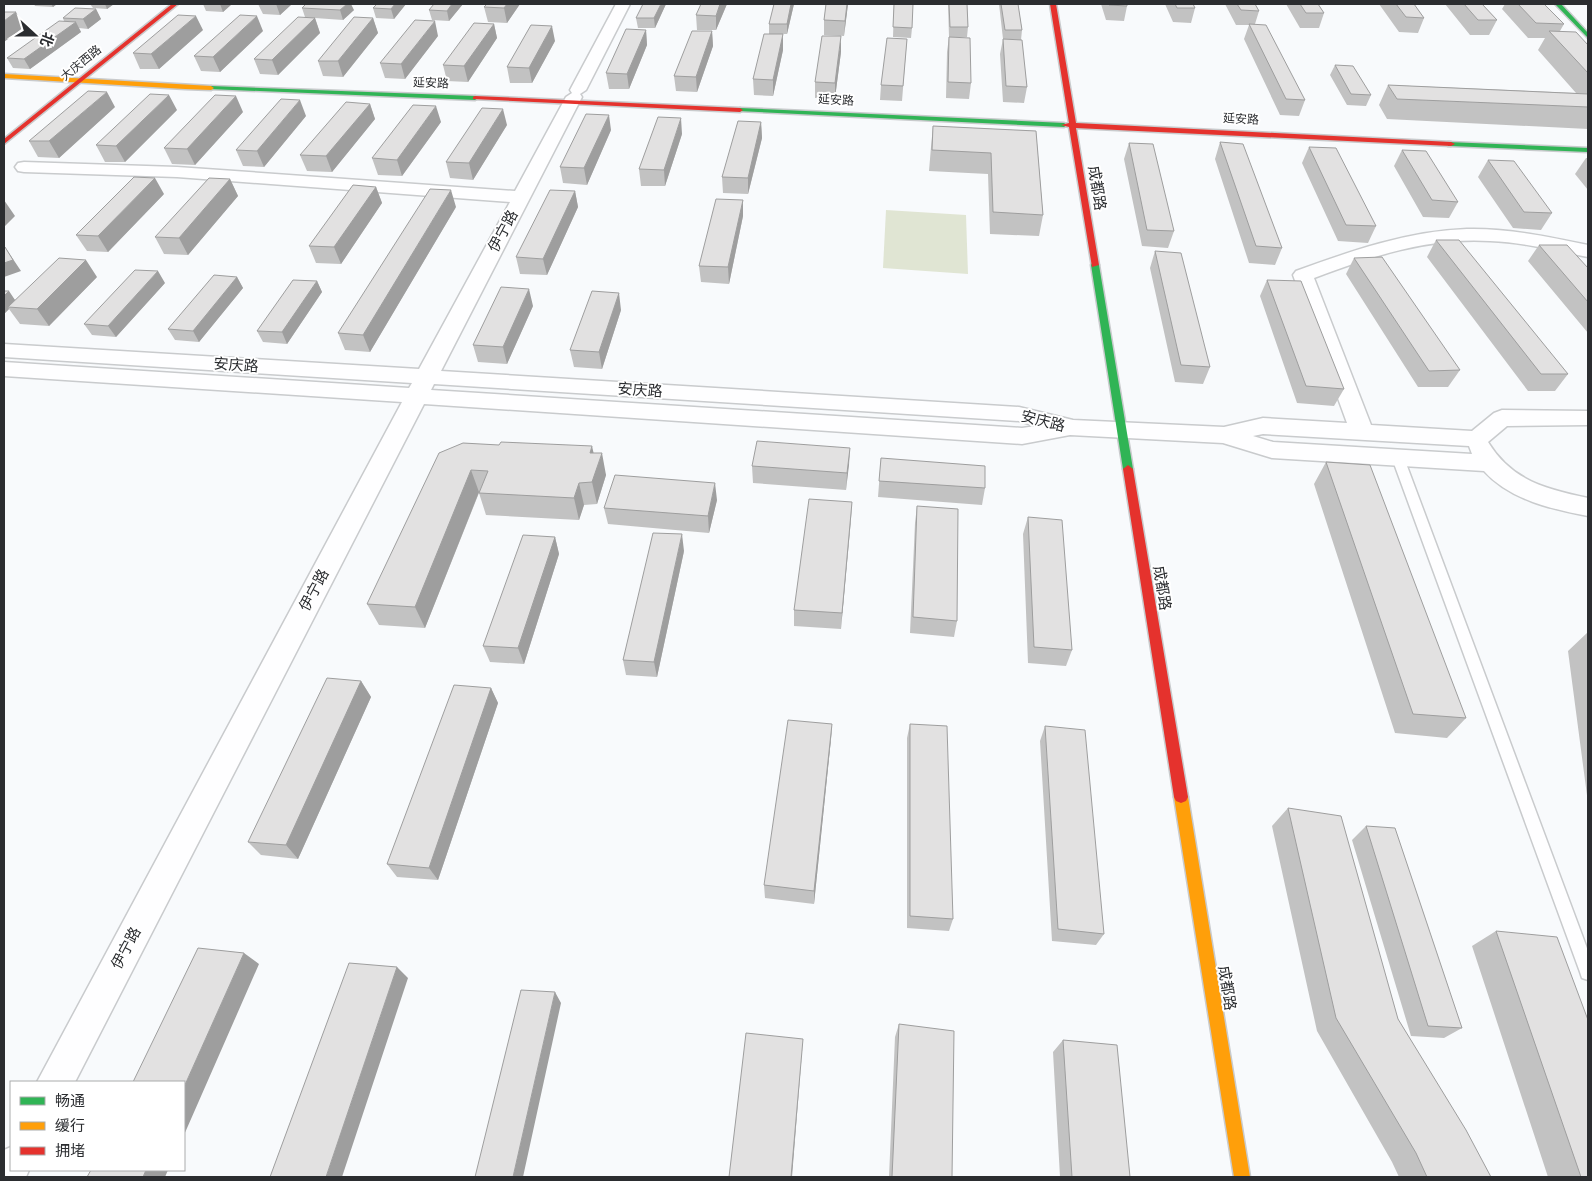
<svg xmlns="http://www.w3.org/2000/svg" width="1592" height="1181" viewBox="0 0 1592 1181" font-family="'Sofia Sans Condensed','Noto Sans SC',sans-serif">
	<style>
		.green { fill: #e0e5d3 }
		.lines { fill: none; stroke-linecap: round; stroke-linejoin: round }
		.lane-casing { stroke: #c9cbcd; stroke-width: 3 }
		.street-casing { stroke: #c9cbcd; stroke-width: 3 }
		.fast-casing { stroke: #c9cbcd; stroke-width: 3 }
		.slow-casing { stroke: #c9cbcd; stroke-width: 3 }
		.jam-casing { stroke: #c9cbcd; stroke-width: 3 }
		.lane { fill: #fefeff; fill-rule: evenodd }
		.street { fill: #fefeff; fill-rule: evenodd }
		.fast { fill: #30b455; fill-rule: evenodd }
		.slow { fill: #ff9f0a; fill-rule: evenodd }
		.jam { fill: #e5322d; fill-rule: evenodd }
		.wall { fill: #c2c2c2 }
		.shaded-wall { fill: #9e9e9e }
		.building { fill: #e2e1e1; stroke: #9e9e9e }
		.labels { text-anchor: middle; stroke-width: 4; stroke-linejoin: round; paint-order: stroke }
		.far-street-label { font-size: 12px; fill: #2b2d30; stroke: #fff }
		.street-label { font-size: 15px; fill: #2b2d30; stroke: #fff }
	</style>
	<rect width="100%" height="100%" fill="#f8fafc"/>
	<path class="green" d="M886,210L966,215L968,274L883,268Z"/>
	<g class="lines">
		<defs>
			<path id="lane" d="M1398,454L1404,458L1588,951V980L1582,978L1580,972L1392,458Z"/>
			<path id="street" d="M616,4H630L586,90L580,94L582,97L441,371L1019,407L1073,420L1224,427L1263,418L1347,423L1293,275L1296,271C1351,251 1408,231 1467,229C1508,228 1549,237 1588,245V257C1556,251 1523,242 1490,241C1428,237 1370,257 1314,278L1371,425L1472,431L1494,413L1502,410L1588,411V425L1507,426L1488,442C1512,481 1546,489 1588,498V516C1552,509 1510,500 1484,471L1272,458L1223,443L1070,435L1022,444L424,404L75,1082H37L402,402L4,376V362L409,388L412,383L4,357V344L419,369L510,202L177,177L24,172L18,171L15,167L18,163L24,162L177,167L515,191L566,97L572,93L570,90ZM434,384L1019,421L1036,426L1022,428L431,390ZM1263,434L1469,446L1472,454L1273,442L1253,436Z
				M11,1147V1170H29L26,1177H4V1150Z"/>
			<path id="fast" d="M1555,4H1561L1588,33V38Z
				M211,86L475,96L478,98L475,100L209,89V87Z
				M740,108L1064,123L1067,125L1064,127L738,111L737,110Z
				M1448,142L1588,148V152L1451,146H1448Z
				M1092,263L1099,265L1133,469L1128,473L1123,469L1091,265Z"/>
			<path id="slow" d="M4,74L211,86L214,88L211,90L185,89L4,78Z
				M1181,791L1186,793L1188,797L1250,1177H1234L1174,797L1176,793Z"/>
			<path id="jam" d="M172,4H178L4,144V139Z
				M1050,4H1056L1076,123L1451,142L1455,144L1451,146L1076,128L1099,265L1092,267L1069,127L1061,125L1069,123Z
				M475,96L740,108L743,110L740,112L473,99V97Z
				M1128,465L1133,469L1188,797L1186,801L1181,803L1176,801L1174,797L1123,469Z"/>
		</defs>
		<use href="#lane" class="lane-casing"/>
		<use href="#street" class="street-casing"/>
		<use href="#fast" class="fast-casing"/>
		<use href="#slow" class="slow-casing"/>
		<use href="#jam" class="jam-casing"/>
		<use href="#lane" class="lane"/>
		<use href="#street" class="street"/>
		<use href="#fast" class="fast"/>
		<use href="#slow" class="slow"/>
		<use href="#jam" class="jam"/>
	</g>
	<path class="wall" d="M34,4H57L53,7L35,6Z
		M90,4H114L107,9L93,8Z
		M203,4H232L223,12L206,11Z
		M258,4H292L280,15L263,14Z
		M406,4L394,19L376,18L373,8Z
		M463,4L449,21L432,20L429,10Z
		M487,4H520L507,23L488,22L484,7Z
		M666,4L655,28H638L636,18Z
		M727,4L716,30H697L696,15Z
		M794,4L787,34H769V24Z
		M826,4H848L844,36L824,35V20Z
		M894,4L912,28L911,38L893,37Z
		M948,4H967L968,27L967,37H949Z
		M999,4H1018L1022,30L1021,40L1027,87L1024,103L1003,102L1000,54L1003,39Z
		M1101,4H1127V6L1124,21L1106,20Z
		M1165,4H1193L1195,8L1191,23L1173,22Z
		M1225,4H1255L1259,11L1255,24L1305,100L1299,116L1280,115L1244,39L1249,25H1236Z
		M1286,4H1318L1324,13L1319,28H1300Z
		M1379,4H1414L1424,18L1418,33L1399,32Z
		M1445,4H1482L1497,20L1489,35H1470Z
		M1505,4H1544L1564,24L1560,31L1588,45V129L1387,119L1379,105L1388,85L1576,93L1538,50L1545,38H1528L1502,9Z
		M302,8L354,10L343,20L315,18L320,33L278,75L260,74L254,59L305,17Z
		M96,9L101,19L88,29L79,28L81,32L30,69L13,68L7,58L64,21L63,18Z
		M373,18L378,33L343,77L323,76L318,61Z
		M494,24L497,38L468,82L447,81L443,65Z
		M203,30L159,69H140L133,53Z
		M646,30L647,45L629,89H609L606,73Z
		M263,31L220,72L201,71L194,56Z
		M712,31L713,46L697,92L676,91L674,76Z
		M783,34V50L773,96L754,95L753,79Z
		M438,36L405,79L385,78L380,63Z
		M949,37L971,83L969,99L946,98L947,52Z
		M907,39L902,101L880,100L881,85Z
		M555,41L532,83H510L507,67Z
		M841,52L835,98H815V82Z
		M1335,65L1371,95L1366,106L1347,105L1330,75Z
		M370,104L375,119L332,172L307,171L300,155Z
		M115,107L59,158L38,157L29,141Z
		M177,110L125,162H105L96,145Z
		M243,112L195,165L172,164L164,148Z
		M306,116L264,167L243,166L236,150Z
		M441,122L402,176L378,175L372,158Z
		M761,122L762,138L748,194L723,193L722,177Z
		M507,125L473,180L450,178L446,162Z
		M933,126L1036,131L1043,215L1039,236L990,234L988,174L929,171L931,147Z
		M611,130L587,185L563,183L560,167Z
		M682,134L665,186H641L639,169Z
		M1220,142L1282,248L1275,265L1249,263L1215,159Z
		M1129,143L1174,231L1168,248L1142,246L1124,159Z
		M1309,147L1376,226L1368,243L1338,241L1302,163Z
		M1402,150L1458,202L1449,218L1423,217L1394,166Z
		M1586,158H1588V190L1575,174Z
		M1488,160L1552,213L1541,230L1513,228L1478,177Z
		M230,179L238,196L188,255L164,254L155,237Z
		M376,187L382,203L341,264L316,263L309,246Z
		M575,191L578,207L547,275L520,274L516,257Z
		M164,194L108,252L87,251L76,235Z
		M743,200V216L729,284L701,282L699,266Z
		M456,207L370,352L345,350L338,333Z
		M1436,240L1568,374L1555,391H1528L1427,257Z
		M1539,245L1588,268V333L1528,261Z
		M1155,251L1210,367L1203,384L1175,382L1150,268Z
		M1354,258L1460,370L1448,387H1418L1346,274Z
		M97,277L49,326L20,324L9,309L4,314V291L15,300Z
		M237,277L243,288L199,342L175,340L168,329Z
		M1267,280L1344,389L1334,406L1297,403L1260,296Z
		M317,281L322,292L287,344L263,342L257,331Z
		M165,283L116,337L92,335L84,324Z
		M533,306L507,364L478,362L473,345Z
		M621,310L602,369L574,367L570,350Z
		M463,443L593,453L606,475L597,504L584,505L579,520L486,515L479,493L425,628L379,625L367,604Z
		M850,448L846,490L753,483L752,466Z
		M881,458L985,488L982,505L878,497Z
		M1326,462L1466,718L1447,738L1395,733L1314,484Z
		M717,500L709,533L608,524L604,508Z
		M852,502L841,629L794,626V610Z
		M917,506L957,621L954,637L910,633L915,523Z
		M1028,517L1072,650L1066,666L1028,663L1023,534Z
		M555,537L559,554L524,664L490,662L483,646Z
		M684,551L657,677L626,675L623,660Z
		M1588,632V803L1568,651Z
		M361,681L371,697L298,859L261,855L248,842Z
		M491,688L498,703L438,880L397,877L387,864Z
		M832,724L831,739L814,904L765,898L764,885Z
		M910,724L953,919L949,931L907,928V738Z
		M1045,726L1104,934L1096,945L1052,941L1040,741Z
		M1288,808L1398,1019L1491,1177H1399L1392,1162L1317,1031L1272,826Z
		M1366,826L1462,1028L1444,1038L1411,1036L1352,840Z
		M1496,931L1588,1177H1548L1472,946Z
		M899,1024L952,1177H889L895,1037Z
		M1063,1040L1130,1177H1060L1053,1052Z"/>
	<path class="shaded-wall" d="M51,4H57L53,7Z
		M105,4H114L107,9Z
		M220,4H232L223,12Z
		M276,4H292L280,15Z
		M347,4H351L354,10L343,20L340,10Z
		M395,4H406L394,19L391,9Z
		M452,4H463L449,21L447,11Z
		M507,4H520L507,23L504,8Z
		M661,4H666L655,28L654,18Z
		M720,4H727L716,30V16Z
		M791,4H794L787,34V24Z
		M847,4H848L844,36L845,21Z
		M96,9L101,19L88,29L83,19Z
		M16,12L24,27L4,42V21Z
		M196,16L203,30L159,69L151,54Z
		M257,16L263,31L220,72L213,57Z
		M315,18L320,33L278,75L272,60Z
		M373,18L378,33L343,77L338,61Z
		M435,21L438,36L405,79L401,64Z
		M76,22L81,32L30,69L24,59Z
		M494,24L497,38L468,82L464,66Z
		M552,26L555,41L532,83L529,68Z
		M646,30L647,45L629,89L627,74Z
		M712,31L713,46L697,92L696,77Z
		M783,34V50L773,96V80Z
		M841,36V52L835,98V83Z
		M107,92L115,107L59,158L49,141Z
		M169,95L177,110L125,162L116,146Z
		M236,96L243,112L195,165L187,149Z
		M300,100L306,116L264,167L257,151Z
		M370,104L375,119L332,172L326,156Z
		M436,106L441,122L402,176L397,160Z
		M503,109L507,125L473,180L469,163Z
		M609,115L611,130L587,185L584,168Z
		M681,118L682,134L665,186L664,170Z
		M761,122L762,138L748,194V178Z
		M155,178L164,194L108,252L98,236Z
		M230,179L238,196L188,255L179,238Z
		M376,187L382,203L341,264L334,247Z
		M451,190L456,207L370,352L363,335Z
		M575,191L578,207L547,275L543,259Z
		M4,200L15,216L4,227Z
		M743,200V216L729,284L728,267Z
		M5,247L21,271L4,277V263Z
		M86,260L97,277L49,326L37,309Z
		M158,271L165,283L116,337L108,326Z
		M237,277L243,288L199,342L193,331Z
		M317,281L322,292L287,344L282,332Z
		M529,289L533,306L507,364L503,347Z
		M9,291L17,303L8,307L9,309L4,314V296Z
		M619,293L621,310L602,369L599,352Z
		M592,446L597,468L602,453L606,475L597,504L592,482L590,453Z
		M850,448L849,465L846,490L847,473Z
		M471,470L479,492L425,628L415,607Z
		M579,483L584,505L579,520L574,498Z
		M715,483L717,500L709,533L708,516Z
		M852,502L851,519L841,629L842,613Z
		M682,534L684,551L657,677L654,662Z
		M555,537L559,554L524,664L518,648Z
		M361,681L371,697L298,859L286,845Z
		M491,688L498,703L438,880L429,868Z
		M832,724L831,739L814,904V891Z
		M244,953L259,964L184,1135V1087Z
		M397,967L408,978L342,1177H326Z
		M555,992L561,1003L523,1177H513Z
		M803,1039L792,1177H791Z
		M146,1170H168L165,1177H143Z"/>
	<path class="building" d="M306,4H347L340,10L302,8Z
		M377,4H395L391,9L373,8Z
		M434,4H452L447,11L429,10Z
		M487,4H507L504,8L484,7Z
		M643,4H661L654,18H636Z
		M701,4H720L716,16L696,15Z
		M774,4H791L787,24H769Z
		M826,4H847L845,21L824,20Z
		M894,4H913L912,28L893,27Z
		M949,4H967L968,27H950Z
		M1001,4H1018L1022,30H1005Z
		M1109,4H1127V6L1109,5Z
		M1175,4H1193L1195,8H1177Z
		M1237,4H1255L1259,11L1241,10Z
		M1300,4H1318L1324,13H1306Z
		M1396,4H1414L1424,18L1406,17Z
		M1464,4H1482L1497,20H1478Z
		M1518,4H1544L1564,24L1536,23Z
		M75,8L96,9L83,19L63,18Z
		M4,12H16L4,21Z
		M178,15L196,16L151,54L133,53Z
		M240,15L257,16L213,57L194,56Z
		M298,17L315,18L272,60L254,59Z
		M354,17L373,18L338,61H318Z
		M415,20L435,21L401,64L380,63Z
		M59,21L76,22L24,59L7,58Z
		M474,23L494,24L464,66L443,65Z
		M1249,24L1266,25L1305,100L1286,99Z
		M531,25L552,26L529,68L507,67Z
		M626,29L646,30L627,74L606,73Z
		M692,31H712L696,77L674,76Z
		M1549,31L1576,32L1588,45V73Z
		M764,34H783L773,80L753,79Z
		M822,36H841L835,83L815,82Z
		M949,37L970,38L971,83L948,82Z
		M887,38L907,39L903,86L881,85Z
		M1003,39L1022,40L1027,87L1006,86Z
		M1335,65L1353,66L1371,95L1351,94Z
		M1388,85L1588,94V107L1397,99Z
		M88,91L107,92L49,141H29Z
		M150,94L169,95L116,146L96,145Z
		M215,95L236,96L187,149L164,148Z
		M281,99L300,100L257,151L236,150Z
		M346,102L370,104L326,156L300,155Z
		M413,105L436,106L397,160L372,158Z
		M482,108L503,109L469,163L446,162Z
		M586,114L609,115L584,168L560,167Z
		M658,117L681,118L664,170L639,169Z
		M738,121L761,122L748,178L722,177Z
		M933,126L1036,131L1043,215L993,212L991,153L932,150Z
		M1220,142L1243,144L1282,248L1256,246Z
		M1129,143L1153,144L1174,231L1147,230Z
		M1309,147L1336,148L1376,226L1346,225Z
		M1402,150L1426,151L1458,202L1432,200Z
		M1488,160L1514,161L1552,213L1524,212Z
		M134,177L155,178L98,236L76,235Z
		M209,178L230,179L179,238L155,237Z
		M353,185L376,187L334,247L309,246Z
		M430,189L451,190L363,335L338,333Z
		M550,190L575,191L543,259L516,257Z
		M716,199L743,200L728,267L699,266Z
		M1436,240H1459L1568,374H1541Z
		M1539,245H1567L1588,268V302Z
		M4,247H5L13,260L4,263Z
		M1155,251L1181,253L1210,367L1181,365Z
		M1382,257L1460,370L1429,371L1354,258Z
		M59,258L86,260L37,309L8,307Z
		M135,270L158,271L108,326L84,324Z
		M214,275L237,277L193,331L168,329Z
		M293,280L317,281L282,332L257,331Z
		M1267,280L1301,281L1344,389L1306,386Z
		M501,287L529,289L503,347L473,345Z
		M4,291H9L4,296Z
		M592,291L619,293L599,352L570,350Z
		M757,441L850,448L847,473L752,466Z
		M501,442L592,446L590,453H602L592,482L579,483L574,498L479,493L488,471L471,470L415,607L367,604L439,453L463,443L499,445Z
		M881,458L985,466V488L879,481Z
		M1326,462L1370,465L1466,718L1413,714Z
		M615,475L715,483L708,516L604,508Z
		M809,499L852,502L842,613L794,610Z
		M917,506L958,509L957,621L913,617Z
		M1028,517L1062,520L1072,650L1034,647Z
		M653,533L682,534L654,662L623,660Z
		M523,535L555,537L518,648L483,646Z
		M327,678L361,681L286,845L248,842Z
		M454,685L491,688L429,868L387,864Z
		M788,720L832,724L814,891L764,885Z
		M910,724L947,726L953,919L910,916Z
		M1045,726L1085,730L1104,934L1058,929Z
		M1288,808L1341,816L1398,1019L1466,1130L1491,1177H1427L1416,1153L1336,1018Z
		M1366,826L1395,828L1462,1028L1428,1026Z
		M1496,931L1557,937L1588,1020V1177H1581Z
		M198,948L244,953L184,1087V1082H133Z
		M349,963L397,967L326,1177H270Z
		M521,990L555,992L513,1177H475Z
		M899,1024L954,1031L952,1177H892Z
		M746,1033L803,1039L791,1177H729Z
		M1063,1040L1117,1045L1130,1177H1072Z
		M91,1170H146L143,1177H87Z"/>
	<g class="labels">
		<g class="far-street-label">
			<text transform="translate(81 63) rotate(-39)" y="4">大庆西路</text>
			<text transform="translate(431 83) rotate(2)" y="4">延安路</text>
			<text transform="translate(836 100) rotate(3)" y="4">延安路</text>
			<text transform="translate(1241 119) rotate(3)" y="4">延安路</text>
		</g>
		<g class="street-label">
			<text transform="translate(1097 188) rotate(81)" y="5">成都路</text>
			<text transform="translate(503 231) rotate(-62)" y="5">伊宁路</text>
			<text transform="translate(236 365) rotate(4)" y="5">安庆路</text>
			<text transform="translate(640 390) rotate(4)" y="5">安庆路</text>
			<text transform="translate(1043 421) rotate(14)" y="5">安庆路</text>
			<text transform="translate(1162 588) rotate(81)" y="5">成都路</text>
			<text transform="translate(314 590) rotate(-62)" y="5">伊宁路</text>
			<text transform="translate(126 948) rotate(-62)" y="5">伊宁路</text>
			<text transform="translate(1227 988) rotate(81)" y="5">成都路</text>
		</g>
	</g>
	<rect width="1592" height="1181" fill="none" stroke="#2b2d30" stroke-width="10"/>
	<rect x="10" y="1081" width="175" height="90" fill="#ffffff" stroke="#aaabac"/>
	<rect x="20" y="1097" width="25" height="8" fill="#30b455" stroke="#aaabac"/>
	<text x="55" y="1106" font-size="15" fill="#2b2d30">畅通</text>
	<rect x="20" y="1122" width="25" height="8" fill="#ff9f0a" stroke="#aaabac"/>
	<text x="55" y="1131" font-size="15" fill="#2b2d30">缓行</text>
	<rect x="20" y="1147" width="25" height="8" fill="#e5322d" stroke="#aaabac"/>
	<text x="55" y="1156" font-size="15" fill="#2b2d30">拥堵</text>
	<g transform="translate(35 35) rotate(111)" stroke="#ffffff" stroke-width="4" paint-order="stroke">
	<path d="M0-4L9 19L0 12L-9 19Z" fill="#2b2d30"/>
	<text y="-8" font-size="14" font-weight="bold" text-anchor="middle" fill="#2b2d30">北</text>
	</g>
</svg>
